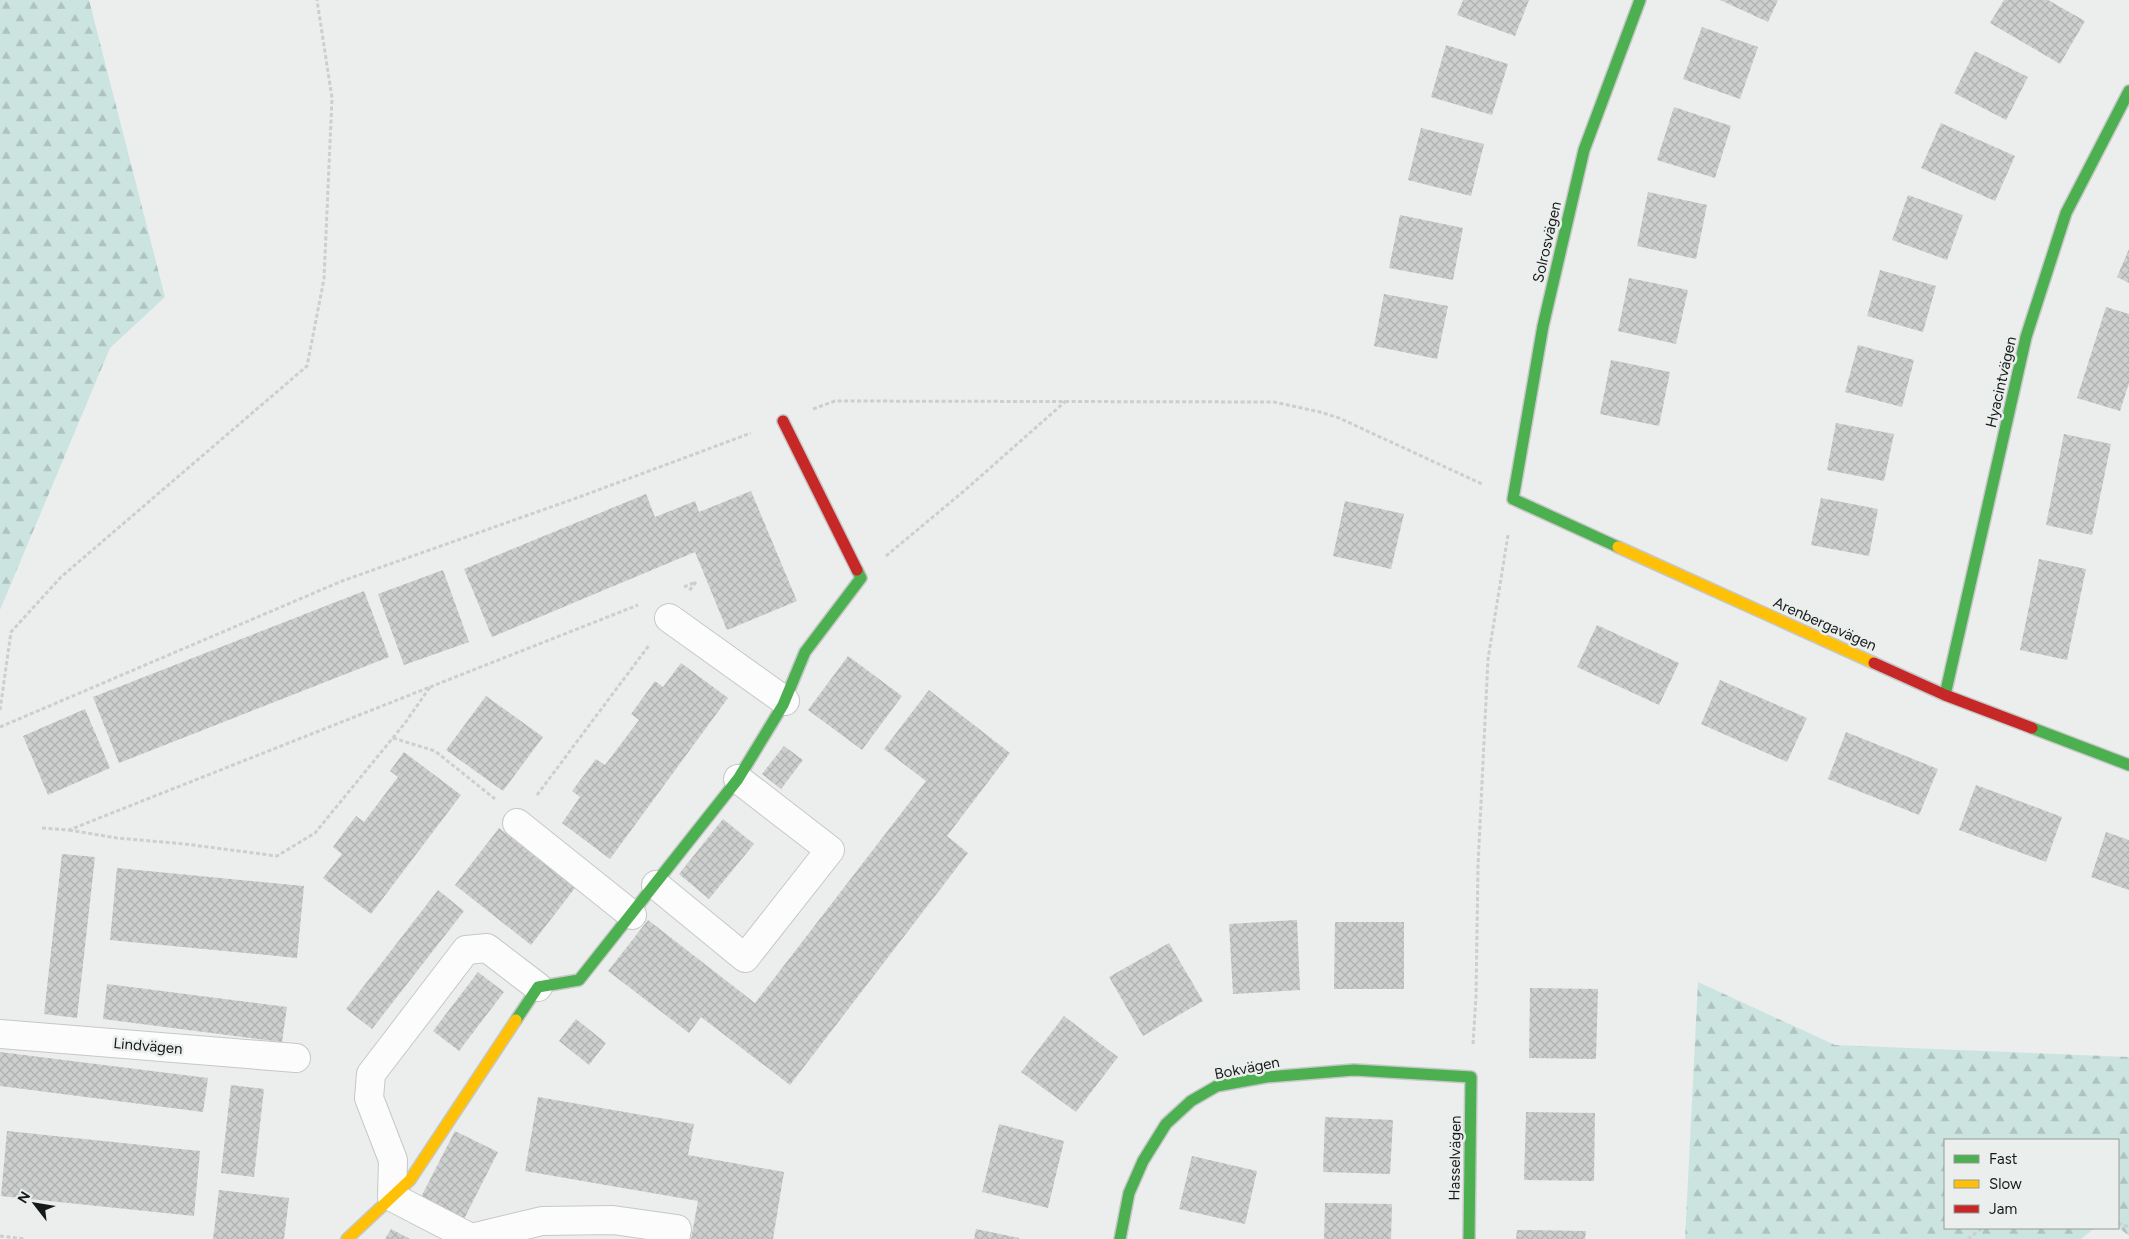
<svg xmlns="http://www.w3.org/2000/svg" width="2129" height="1239" viewBox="0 0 2129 1239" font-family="Figtree,sans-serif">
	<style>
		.forest { fill: url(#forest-firs) }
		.building { fill: url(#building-cross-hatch) }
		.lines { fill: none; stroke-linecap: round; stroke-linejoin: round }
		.street-casing { stroke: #c6c8c8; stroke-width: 30 }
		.fast-casing { stroke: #c6c8c8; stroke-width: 14 }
		.slow-casing { stroke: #c6c8c8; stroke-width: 14 }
		.jam-casing { stroke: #c6c8c8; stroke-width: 14 }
		.path { stroke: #cdcece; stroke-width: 3; stroke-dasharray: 4 2.5; stroke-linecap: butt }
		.street { stroke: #fcfcfc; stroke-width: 28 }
		.fast { stroke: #4caf50; stroke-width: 11 }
		.slow { stroke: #ffc107; stroke-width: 11 }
		.jam { stroke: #c62828; stroke-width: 11 }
		.labels { text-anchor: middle; stroke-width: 5; stroke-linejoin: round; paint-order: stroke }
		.street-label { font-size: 15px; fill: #171919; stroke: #eaefee }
	</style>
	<defs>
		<pattern id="forest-firs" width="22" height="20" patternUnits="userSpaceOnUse" patternTransform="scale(1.25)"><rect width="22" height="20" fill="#cce4e0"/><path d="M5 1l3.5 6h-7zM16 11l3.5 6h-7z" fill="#aec3c0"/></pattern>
		<pattern id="building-cross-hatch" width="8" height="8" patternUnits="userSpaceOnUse" patternTransform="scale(1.25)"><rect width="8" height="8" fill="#cdcfce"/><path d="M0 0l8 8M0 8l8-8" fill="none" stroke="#afb1b0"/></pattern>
	</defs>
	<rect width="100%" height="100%" fill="#ebeeed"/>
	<path class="forest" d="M0,0H89L165,297L110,348L0,610Z
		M1698,982L1835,1045L2129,1057V1236L2118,1227V1140H1945V1228H2095L2081,1239H1685Z"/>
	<path class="building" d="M1463,0H1529L1515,36L1457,15Z
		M1720,0H1778L1768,22Z
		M2004,0H2048L2085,21L2060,64L1990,23Z
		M1702,27L1758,47L1740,99L1683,79Z
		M1446,45L1508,64L1492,115L1431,97Z
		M1975,51L2028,77L2006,120L1954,93Z
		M1674,107L1731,126L1715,178L1657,160Z
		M1941,123L2015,156L1995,201L1921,168Z
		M1421,128L1484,144L1471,196L1408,180Z
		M1648,192L1707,205L1696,259L1637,246Z
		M1908,195L1963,215L1947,260L1892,240Z
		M1400,215L1463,228L1453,280L1389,268Z
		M2129,249V283L2117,277Z
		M1880,270L1936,286L1923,332L1867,316Z
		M1629,278L1688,290L1676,344L1618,331Z
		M1384,294L1448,306L1437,359L1374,346Z
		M2106,307L2129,314V383L2120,411L2077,398Z
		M1858,345L1914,360L1902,407L1845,392Z
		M1611,360L1670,372L1659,426L1600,414Z
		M1836,423L1894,434L1884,481L1827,470Z
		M2064,434L2111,444L2092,535L2046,525Z
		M751,491L797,601L727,630L695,552L492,637L464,569L646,494L655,517L695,501L699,512Z
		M1821,498L1878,509L1869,556L1811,545Z
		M1345,501L1404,514L1391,569L1333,556Z
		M2039,559L2086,569L2067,660L2020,650Z
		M443,570L469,642L404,665L378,594Z
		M364,591L389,657L119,763L93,697Z
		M1597,625L1679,663L1659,705L1577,667Z
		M848,656L902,696L862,750L808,710Z
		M681,663L728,698L610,859L562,823L580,797L572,791L596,759L605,765L639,720L631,714L655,681L663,687Z
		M1720,680L1807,718L1787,762L1701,724Z
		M929,690L1010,753L947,836L968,853L790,1085L701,1017L689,1033L608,971L648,920L755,1003L926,781L884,749Z
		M486,696L543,737L503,791L446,750Z
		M85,709L110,768L48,795L23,736Z
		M1846,732L1938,769L1919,815L1828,779Z
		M784,746L803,760L781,789L762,774Z
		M404,752L461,795L371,914L323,878L342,854L333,847L356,816L364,822L398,777L390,771Z
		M1976,785L2062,817L2046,862L1959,830Z
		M723,819L754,844L709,899L679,874Z
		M499,828L575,888L531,945L455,885Z
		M2106,832L2129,840V890L2091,877Z
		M62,854L95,857L77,1018L44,1014Z
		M117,868L304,886L297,958L110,940Z
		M438,890L464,911L372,1029L346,1009Z
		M1297,920L1300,990L1233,994L1229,924Z
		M1335,922H1404V989H1334Z
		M1169,943L1203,1001L1143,1036L1109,977Z
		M478,972L504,992L459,1051L433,1031Z
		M107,984L287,1007L282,1042L103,1019Z
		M1530,988L1598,989L1596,1059L1529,1058Z
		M1064,1016L1118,1057L1076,1112L1021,1072Z
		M576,1019L606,1043L589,1065L559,1041Z
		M0,1052L208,1078L203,1112L0,1086Z
		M231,1085L264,1089L254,1177L221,1173Z
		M538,1097L694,1124L688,1155L784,1172L773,1239H691L698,1201L525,1171Z
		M1526,1112L1595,1113L1594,1181L1524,1180Z
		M1325,1117L1393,1120L1390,1174L1323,1172Z
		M999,1124L1064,1141L1048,1208L982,1192Z
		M7,1131L200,1151L194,1216L1,1196Z
		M455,1131L498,1152L464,1219L421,1197Z
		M1192,1156L1257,1171L1245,1224L1179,1209Z
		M219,1190L289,1198L284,1239H213Z
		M1325,1203L1392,1204L1391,1239H1324Z
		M391,1229L410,1239H385Z
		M976,1229L1019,1238V1239H974Z
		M1517,1230L1586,1231L1585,1239H1516Z"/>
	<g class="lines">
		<defs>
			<path id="street" d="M669,618L785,701
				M517,823L632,915
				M656,885L745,958L830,850L738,779
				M538,987L487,948L466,950L371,1074L369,1098L393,1160L392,1197L471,1238L542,1221L613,1220L677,1229L675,1239
				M0,1034L296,1058"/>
			<path id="fast" d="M1618,547L1513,499L1543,326L1584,150L1640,0
				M1945,695L2026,337L2066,213L2129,91
				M2032,728L2129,765
				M516,1020L538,987L579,980L738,779L783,705L805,652L861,578L857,570
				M1120,1239L1129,1193L1143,1161L1166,1124L1191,1101L1217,1086L1266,1077L1354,1070L1471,1077L1469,1239"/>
			<path id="slow" d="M1618,547L1874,663
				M347,1239L410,1180L516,1020"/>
			<path id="jam" d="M783,421L857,570
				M1874,663L1945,695L2032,728"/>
		</defs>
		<use href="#street" class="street-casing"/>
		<use href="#fast" class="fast-casing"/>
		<use href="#slow" class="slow-casing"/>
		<use href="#jam" class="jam-casing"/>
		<path class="path" d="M813,409L835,401L1274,402L1320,412L1339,418L1482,484
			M886,556L964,491L1067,400
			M684,587L696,582L689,591
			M430,687L638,605
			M0,710L11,632L61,577L307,366L324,279L332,98L317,0
			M0,727L342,581L582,496L751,433
			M393,738L435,751L495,799
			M537,795L650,644
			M42,828L69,830L430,687L405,723L315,833L277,856L185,844L117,838L69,830
			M1473,1044L1476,996L1478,866L1488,659L1508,535
			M2118,1223L2129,1227
			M0,1236L26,1239
			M1968,1239L1982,1228"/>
		<use href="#street" class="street"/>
		<use href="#fast" class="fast"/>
		<use href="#slow" class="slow"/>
		<use href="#jam" class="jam"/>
	</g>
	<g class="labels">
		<g class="street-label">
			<text transform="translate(1547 242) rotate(-77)" y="5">Solrosvägen</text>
			<text transform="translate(2001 382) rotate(-77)" y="5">Hyacintvägen</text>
			<text transform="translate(1825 624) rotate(24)" y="5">Arenbergavägen</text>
			<text transform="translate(148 1046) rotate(5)" y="5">Lindvägen</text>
			<text transform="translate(1247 1068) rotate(-11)" y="5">Bokvägen</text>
			<text transform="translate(1455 1158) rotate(-89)" y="5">Hasselvägen</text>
		</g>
	</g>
	<rect x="1944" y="1139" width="175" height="90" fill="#eaefee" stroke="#969999"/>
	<rect x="1954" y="1155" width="25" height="8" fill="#4caf50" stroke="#969999"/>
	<text x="1989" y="1164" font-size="15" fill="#171919">Fast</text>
	<rect x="1954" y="1180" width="25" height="8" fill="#ffc107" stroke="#969999"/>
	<text x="1989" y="1189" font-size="15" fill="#171919">Slow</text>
	<rect x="1954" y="1205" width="25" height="8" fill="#c62828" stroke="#969999"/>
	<text x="1989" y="1214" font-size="15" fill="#171919">Jam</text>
	<g transform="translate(35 1204) rotate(301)" stroke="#eaefee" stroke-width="4" paint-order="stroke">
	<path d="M0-4L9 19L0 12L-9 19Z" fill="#171919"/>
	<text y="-8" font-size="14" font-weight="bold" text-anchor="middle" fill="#171919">N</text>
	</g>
</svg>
